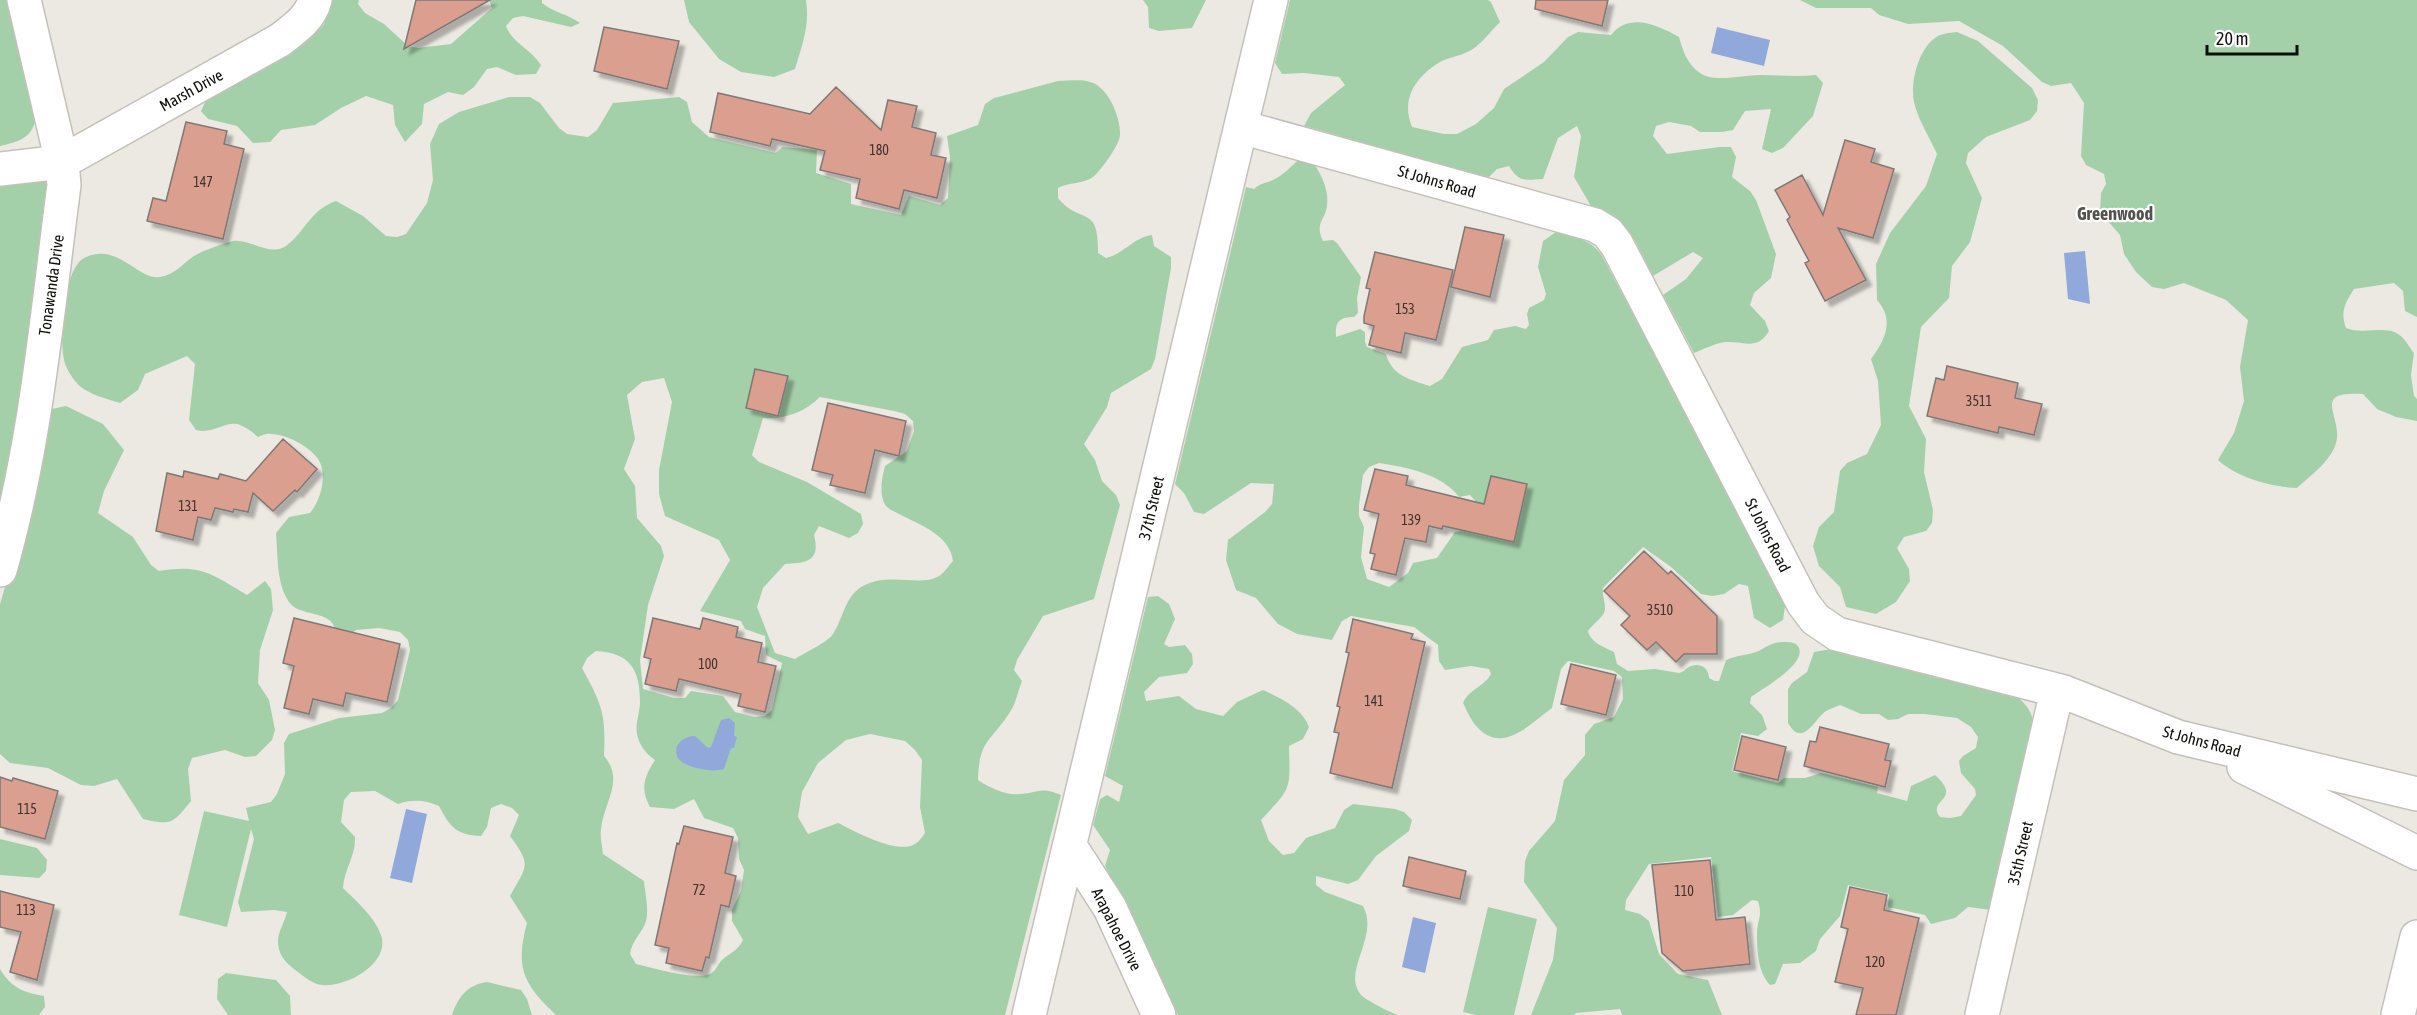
<svg xmlns="http://www.w3.org/2000/svg" width="2417" height="1015" viewBox="0 0 2417 1015" font-family="'Asap Condensed',sans-serif">
	<style>
		.green { fill: #a4d0a9; fill-rule: evenodd }
		.water { fill: #90a9da }
		.building { fill: #da9f8f; stroke: #7f7876; stroke-width: 1.5; filter: url(#shadow) }
		.lines { fill: none; stroke-linecap: round; stroke-linejoin: round }
		.minor-casing { stroke: #c4c1bb; stroke-width: 36 }
		.minor { stroke: #fff; stroke-width: 33 }
		.labels { text-anchor: middle; stroke-width: 4.5; stroke-linejoin: round; paint-order: stroke }
		.number-label { font-size: 14px; fill: #40322c }
		.street-label { font-size: 16px; fill: #0d0d0b; stroke: #fff }
		.neighbourhood-label { font-size: 18px; font-weight: bold; fill: #54524d; stroke: #fff }
	</style>
	<defs>
		<filter id="shadow"><feDropShadow dx="5.5" dy="5.5" stdDeviation="1.5" flood-color="#0004"/></filter>
	</defs>
	<rect width="100%" height="100%" fill="#ece9e3"/>
	<path class="green" d="M0,0H9L38,108C34,136 26,140 0,146Z
		M329,0H359L358,4L365,13L384,24L408,46L418,48L451,44L492,8L489,0H542V3C554,13 568,14 580,23L571,27L523,16L513,18L506,26C512,43 531,49 541,65L536,74L516,75L497,67L487,69L474,87L463,95L448,92L424,104L422,124L405,142L395,125L393,105L366,96L341,108L315,125L281,130L270,142L253,143L237,126L208,119L201,111L207,98L305,43L324,24Z
		M684,0H806C810,25 802,46 795,69L774,77L741,72L719,59L689,22Z
		M1143,0H1206L1192,28L1159,31L1149,28L1148,7Z
		M1290,0H1488L1491,2L1500,22C1491,31 1483,42 1473,49C1464,55 1451,57 1442,61C1417,75 1400,98 1412,127L1444,134H1457L1476,124L1494,108L1504,89L1544,62L1568,37L1578,32L1611,35C1630,12 1657,25 1679,37C1683,51 1687,64 1700,73C1714,83 1743,75 1760,75C1779,75 1797,77 1816,75L1823,83L1813,116L1783,148L1772,153L1762,149L1771,109L1745,111L1733,130L1722,132H1700L1691,126L1669,122L1656,126L1653,136L1667,154L1719,147H1731L1736,157L1732,177L1750,191L1756,200L1776,254L1771,278L1754,293L1750,305L1765,321L1769,331C1757,351 1745,341 1726,342C1716,343 1704,349 1694,353L1663,295L1686,279L1703,258L1693,252L1653,276C1635,243 1630,217 1591,206L1574,177L1581,136L1577,126L1558,138L1543,179C1526,180 1519,183 1509,166L1497,169L1488,178L1304,126L1311,113L1345,85L1339,77L1304,73L1282,74L1275,63Z
		M1800,0H2417V317L2405,311L2403,291L2394,283L2354,289C2345,303 2340,312 2346,328C2363,335 2385,325 2398,334C2405,338 2409,347 2414,353L2411,375L2414,396L2417,399V421L2396,417L2377,409L2363,394C2313,391 2339,412 2337,438C2335,458 2311,475 2297,488C2271,487 2238,478 2218,460L2234,433L2244,401L2240,367L2248,320L2226,300L2184,283L2164,289L2152,287L2136,272L2124,254L2120,235L2100,212L2101,193L2106,184L2104,174L2086,165L2081,156L2084,103L2071,83L2051,86L2042,82L2003,46L1959,21L1908,24L1879,15L1871,8H1816Z
		M1957,32L1978,41L2032,88L2038,100L2037,111L2030,120L1986,137L1968,153L1966,163L1982,198L1970,242L1952,266L1949,298L1921,327L1909,406L1926,439L1924,472L1933,510L1932,523L1926,531L1904,537L1897,548L1909,569L1910,581L1896,602L1876,614L1846,607L1840,587L1819,566L1813,546L1819,527L1834,512L1840,471L1847,463L1867,454L1881,425L1878,381L1871,359C1885,340 1895,320 1877,300L1876,264L1890,233L1926,186L1937,154C1930,138 1918,120 1914,102C1910,83 1918,50 1935,38C1942,33 1949,33 1957,32Z
		M1058,81C1068,81 1080,79 1090,82C1108,86 1121,118 1120,135C1120,144 1100,172 1093,177C1084,184 1069,182 1058,188V198C1081,226 1099,203 1098,253L1106,258C1124,254 1134,237 1152,235L1154,246L1171,257V268L1155,359L1151,369L1111,393L1107,407L1084,444L1095,460L1102,481L1116,495L1120,505L1094,599L1043,616L1017,660L1014,670L1022,681C1018,691 1016,703 1010,712C991,742 979,739 978,780C988,787 1007,796 1019,794C1039,793 1040,786 1061,795L1005,1015H556C523,984 515,968 527,923L510,896C527,865 532,866 510,836L519,815L512,808L501,804L491,808L487,827L481,836C456,835 450,827 439,806C425,800 412,799 398,804L375,791L351,792L344,800L341,822L355,837C356,856 344,869 343,888C357,902 374,916 381,935C391,963 346,988 322,985C313,984 306,978 298,972C287,964 279,957 278,943C277,934 285,921 287,912L274,910L241,912L238,902L254,839L251,829L227,927L179,915L204,811L249,821L246,808L271,802L277,794L285,774L284,743L289,734L339,718L382,713L391,708L398,700L410,650L408,640L400,632L379,628L356,630L336,648C336,642 336,635 335,629C331,610 299,617 289,602C276,583 278,555 276,533L289,517L310,513C320,501 326,480 321,465C316,449 287,434 271,434C267,433 263,435 258,437C253,433 248,428 242,426C228,418 215,435 196,430L189,420L195,364L187,356L145,374L138,390L120,403C105,398 85,394 75,381C72,377 68,371 66,366C57,345 63,269 84,258C118,241 138,281 160,277C175,275 183,263 194,256C204,250 222,244 233,241C249,238 270,257 286,246C305,232 310,210 336,201L363,216L386,236L397,237L406,234L427,203L433,180L430,144L439,124L459,112L509,97H530L540,103L559,128L567,134L588,137L597,130L613,103L679,97L687,102L692,122L709,137L776,153L782,147L817,150L816,173L851,184V204L901,215L909,196L940,205L948,198L950,157L947,136L978,125L985,104L994,98ZM664,378L672,402L659,470V494L665,516L719,540L730,560L700,611L741,621L745,629L765,636L766,655L782,663L772,710L765,716L755,717L735,712L723,696L691,691L685,698H674L643,689L640,660L648,605L664,556L661,546L637,518L635,486L624,469L635,439L627,395L642,382ZM820,397L894,411L905,414L913,421L914,431L907,451L885,466C882,477 878,497 887,507C890,510 896,512 899,514C920,525 950,535 953,561C948,566 944,574 937,577C921,586 889,573 865,585C845,594 844,617 833,634C828,642 804,653 795,659L775,653L757,607L763,588L785,564C806,563 821,562 814,535L819,526L849,538L858,533L863,524L861,514L807,482L759,462L752,455L763,418C784,420 805,412 820,397ZM596,651C630,653 640,669 640,702C640,712 635,724 637,734C639,745 646,754 655,760C644,777 640,789 650,807L674,809L694,799L704,818L733,828L738,838L739,859L744,870L741,891L732,910V921L743,940C738,950 732,952 723,959C717,964 716,973 707,975C691,979 653,968 636,964L630,954C632,941 640,935 645,924C650,912 645,894 644,881L603,854C602,846 600,837 601,829C604,802 625,780 604,756C606,713 602,705 582,668L587,658ZM870,734L905,741L915,750L922,760L920,807L925,833C922,837 919,842 915,844C896,855 855,831 838,823L808,834L798,817L802,792L818,763L846,740Z
		M1298,160L1315,165C1322,177 1329,190 1327,205C1326,220 1314,222 1323,241L1333,240L1337,243L1361,277L1357,298L1358,313L1354,317C1339,317 1335,322 1336,337L1360,329L1365,332V342L1367,347L1386,354C1392,376 1411,380 1430,386L1442,379L1462,347L1488,340L1494,330L1515,326L1526,329L1529,325L1527,314L1529,308L1544,300L1546,294L1538,267L1543,241L1556,232C1574,237 1590,239 1601,254L1786,600L1783,620L1770,628L1754,618L1748,586L1739,584L1724,594L1712,596L1701,594L1671,567L1643,547L1603,588C1602,595 1605,601 1605,608C1606,616 1593,623 1588,631C1591,643 1604,647 1614,652L1617,664L1628,671L1655,669L1679,673C1683,672 1685,670 1687,668C1698,661 1709,667 1709,678L1715,681H1719L1726,660C1735,656 1744,655 1753,653C1761,651 1767,645 1775,643C1780,642 1793,641 1797,645C1812,661 1761,690 1751,697L1750,703L1762,715L1767,729L1758,736L1741,733L1732,771L1778,783L1784,778H1805L1821,773L1878,787L1877,793L1907,801L1911,786L1935,775C1964,801 1926,799 1940,817L1950,818L1961,816L1976,795L1975,789L1961,773L1959,761L1963,756L1976,748L1978,737L1971,727L1957,718L1925,714H1908L1898,719L1888,720L1879,714H1861L1840,705C1835,707 1830,709 1826,711C1815,718 1803,749 1788,723V689L1792,683L1807,672L1814,652L1831,649L1837,652L2005,691C2023,698 2031,708 2035,727L1992,910L1968,907L1955,918L1931,924L1925,915L1888,907L1889,894L1848,885L1840,916L1820,939L1816,951L1800,963L1783,964L1775,984L1770,985C1758,972 1757,952 1757,934C1757,920 1763,917 1758,901L1752,900L1733,915L1718,917L1711,857L1649,864L1626,900L1625,910L1640,914L1649,921L1659,954L1678,974L1708,980L1722,1015H1622L1620,1009L1576,1013L1574,1015H1531L1553,960L1557,928L1524,882L1525,861L1529,851L1555,821L1564,780L1585,755V735L1594,724L1614,717L1623,699L1622,677L1614,671L1568,661L1561,669L1552,708C1530,724 1503,754 1478,728C1471,721 1467,711 1463,703C1470,688 1483,688 1491,674L1489,669L1471,666L1445,670L1439,661L1438,645L1414,627L1351,616L1342,621L1332,640L1297,634L1278,624L1256,598L1236,590L1226,560L1228,540L1265,512L1272,504L1274,484L1251,483L1204,514L1194,512L1184,493L1175,484L1246,187L1254,189C1260,183 1266,183 1273,180C1283,175 1290,168 1298,160ZM1379,463C1406,467 1442,474 1459,497L1470,495L1477,503L1465,530L1455,532L1437,558L1413,563L1408,573L1389,587L1367,579L1361,557L1364,527L1359,516V505L1363,475L1369,467Z
		M40,175L46,182L48,191C35,296 22,400 0,503V180Z
		M66,406L103,424L124,450L104,491L98,513L133,537L151,565L159,571C201,564 212,574 247,595L265,581L271,589L273,610L260,650L258,683L269,700L275,730L272,740L256,756L245,757L225,750L192,758L188,769L191,801C173,823 172,826 143,819L117,779L94,786L81,785L48,768L10,763L0,754V604L26,516L47,410Z
		M1158,596L1169,604L1175,619L1164,644L1169,647L1185,645L1192,654L1193,664L1187,673L1159,677L1144,692L1146,701L1179,696L1196,709L1223,716L1237,702L1263,690C1280,698 1302,708 1309,727L1303,739L1289,746C1290,791 1292,787 1261,820L1269,841L1283,855L1294,853L1306,838L1335,828L1344,810L1353,804L1395,809L1404,812L1412,820L1409,831L1376,856L1358,880L1348,884L1316,876V885L1325,892L1363,906C1380,937 1341,971 1361,995C1364,998 1370,1001 1373,1003C1382,1008 1389,1012 1398,1015H1178L1105,866L1110,850L1093,825L1100,799L1107,795L1119,802L1123,786L1105,776L1148,597Z
		M0,839L37,848L47,860L46,871L39,878L0,875Z
		M1488,907L1537,919L1514,1015H1476L1463,1012Z
		M0,969C12,988 22,992 44,996L45,1007L39,1015H0Z
		M226,973L276,980L290,996L291,1015H228L217,999L218,979Z
		M487,982L521,990L527,999L532,1015H452C458,997 467,985 487,982Z"/>
	<path class="water" d="M1717,27L1770,40L1764,66L1711,53Z
		M2085,251L2090,304L2068,299L2064,253Z
		M729,718L735,723L734,736L737,737L734,748H731L724,769C714,773 684,768 678,758C671,745 684,736 695,736L708,748L711,747L721,720Z
		M406,809L427,814L412,883L390,878Z
		M1413,917L1436,923L1425,973L1402,967Z"/>
	<path class="building" d="M416,0H490L404,49Z
		M1536,0H1608L1602,26L1535,9Z
		M604,27L679,41L667,89L594,71Z
		M836,87L881,130L888,100L917,106L912,127L936,133L931,155L946,158L937,198L904,190L899,209L856,198L860,179L820,170L825,151L772,139L770,146L710,132L718,93L810,114Z
		M186,122L227,131L224,144L244,149L223,239L147,221L153,198L166,201Z
		M1845,140L1875,149L1871,162L1894,169L1873,238L1838,228L1866,280L1825,301L1805,263L1809,261L1787,220L1790,217L1775,190L1802,175L1823,215Z
		M1465,227L1504,235L1490,297L1451,287Z
		M1375,252L1453,270L1436,340L1405,333L1401,353L1369,345L1374,326L1364,323V316L1370,289L1366,288Z
		M1947,366L2018,383L2015,398L2042,404L2034,435L1999,427L1998,433L1927,416L1936,378L1944,380Z
		M755,369L788,376L778,416L746,408Z
		M828,403L906,421L899,456L875,450L865,493L830,485L833,475L812,470Z
		M283,439L317,469L297,492L295,490L273,511L253,493L248,512L234,509L233,512L215,508L211,520L198,517L193,540L156,531L167,473L183,477L184,471L218,479L220,474L246,481Z
		M1375,469L1408,476L1406,485L1484,504L1491,476L1527,484L1514,542L1443,526L1442,529L1429,526L1426,542L1405,538L1396,575L1371,569L1375,554L1370,553L1379,514L1364,510Z
		M1644,551L1668,574L1671,571L1717,616V654H1684L1676,662L1656,642L1647,650L1621,625L1630,616L1604,591Z
		M294,618L400,644L387,702L346,693L343,706L313,699L309,714L284,708L294,666L283,663Z
		M653,618L700,629L703,618L738,627L736,637L762,643L758,662L776,666L765,712L738,706L741,694L679,679L676,691L645,684L651,659L644,657Z
		M1353,619L1413,634L1411,639L1425,642L1392,788L1330,773L1339,733L1334,732L1340,707L1337,706L1349,653L1346,652Z
		M1571,664L1616,675L1606,715L1561,704Z
		M1820,727L1889,744L1885,760L1891,761L1885,787L1804,766L1810,741L1816,742Z
		M1742,736L1786,747L1778,780L1734,770Z
		M0,777L12,781L13,778L58,791L45,839L0,827Z
		M684,826L733,837L725,873L736,876L729,907L721,905L709,958L706,957L702,971L666,963L669,948L655,945L677,843L679,844Z
		M1409,857L1466,871L1460,899L1403,886Z
		M1710,860L1716,920L1745,917L1750,964L1683,971L1662,953L1652,865Z
		M1850,887L1887,895L1884,910L1919,918L1896,1015H1856L1863,988L1835,982L1848,929L1841,927Z
		M0,891L54,905L37,980L10,972L21,932L0,927Z"/>
	<g class="lines">
		<defs>
			<path id="minor" d="M1241,127L1595,225L1608,233L1617,245L1803,603L1815,619L1837,634L2064,692L2178,737L2417,794
				M0,169L62,162L280,40C294,29 310,19 315,0
				M0,570C36,445 47,314 64,185L62,162L24,0
				M2244,767L2417,853
				M1070,846L1110,908L1159,1015
				M1029,1015L1271,0
				M1982,1015L2057,691
				M2398,1015L2417,937"/>
		</defs>
		<use href="#minor" class="minor-casing"/>
		<use href="#minor" class="minor"/>
	</g>
	<g class="labels">
		<g class="number-label">
			<text x="879" y="155">180</text>
			<text x="203" y="187">147</text>
			<text x="1405" y="314">153</text>
			<text x="1979" y="406">3511</text>
			<text x="188" y="511">131</text>
			<text x="1411" y="525">139</text>
			<text x="1660" y="615">3510</text>
			<text x="708" y="669">100</text>
			<text x="1374" y="706">141</text>
			<text x="27" y="814">115</text>
			<text x="699" y="895">72</text>
			<text x="1684" y="896">110</text>
			<text x="26" y="915">113</text>
			<text x="1875" y="967">120</text>
		</g>
		<g class="street-label">
			<text transform="translate(191 90) rotate(-29)" y="6">Marsh Drive</text>
			<text transform="translate(1437 181) rotate(16)" y="6">St Johns Road</text>
			<text transform="translate(51 285) rotate(-82)" y="6">Tonawanda Drive</text>
			<text transform="translate(1151 508) rotate(-77)" y="6">37th Street</text>
			<text transform="translate(1768 535) rotate(63)" y="6">St Johns Road</text>
			<text transform="translate(2202 741) rotate(15)" y="6">St Johns Road</text>
			<text transform="translate(2020 853) rotate(-77)" y="6">35th Street</text>
			<text transform="translate(1117 929) rotate(63)" y="6">Arapahoe Drive</text>
		</g>
		<g class="neighbourhood-label">
			<text x="2115" y="220">Greenwood</text>
		</g>
	</g>
	<path d="M2207 45v9h90v-9" fill="none" stroke="#0d0d0b" stroke-width="3"/>
	<text x="2216" y="45" font-size="18" fill="#0d0d0b" stroke="#ffffff" stroke-width="4.5" paint-order="stroke">20 m</text>
</svg>
